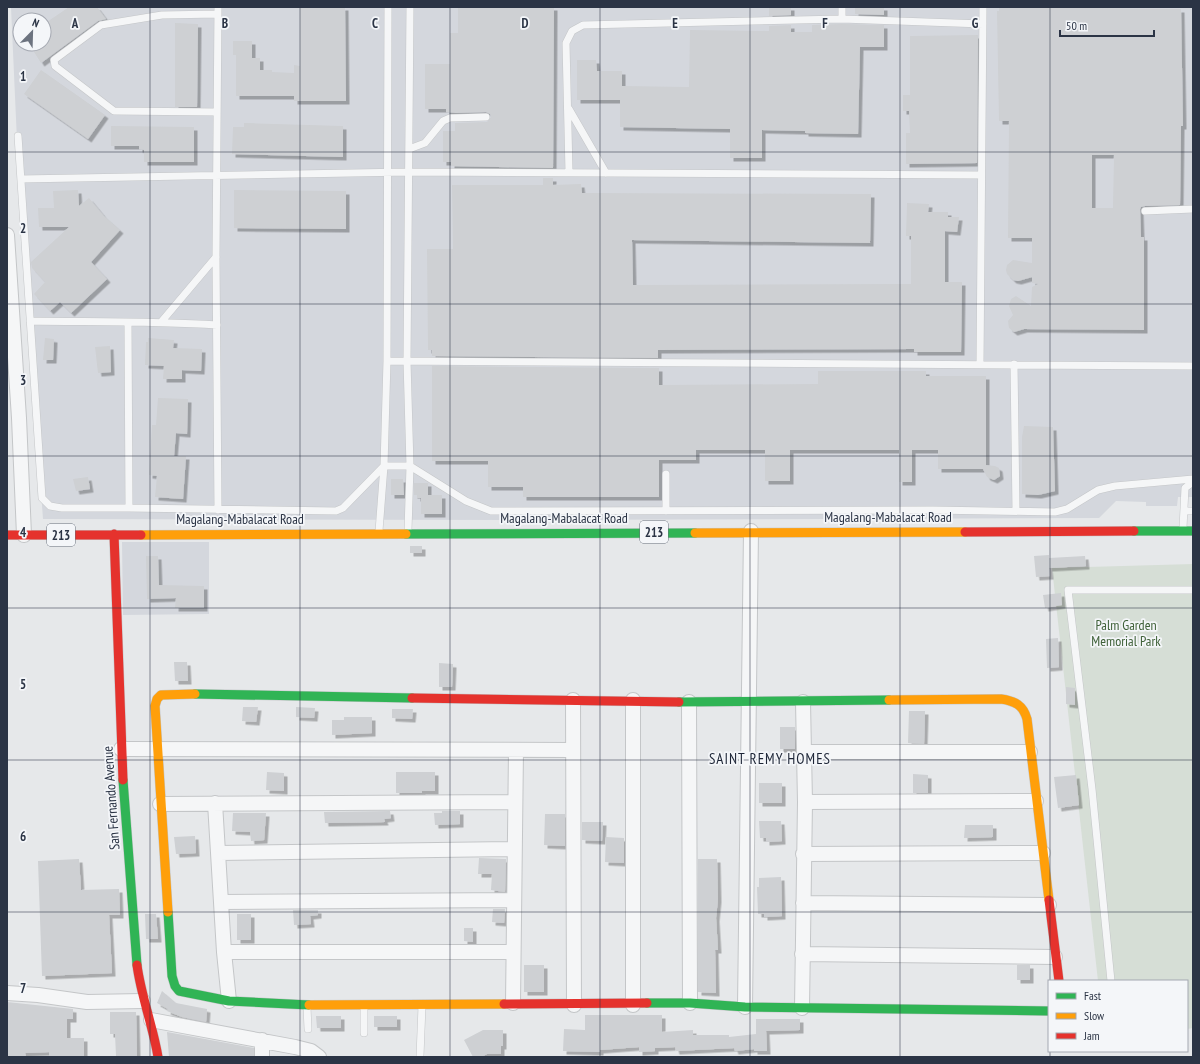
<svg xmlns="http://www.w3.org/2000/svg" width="1200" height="1064" viewBox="0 0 1200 1064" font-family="'PT Sans Narrow',sans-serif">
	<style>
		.built { fill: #d4d7dd; fill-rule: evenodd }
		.green { fill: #d6ded6 }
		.building { fill: #ced0d3; fill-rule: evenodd; filter: url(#shadow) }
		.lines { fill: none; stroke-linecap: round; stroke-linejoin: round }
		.lane-casing { stroke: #c4c6c8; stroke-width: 8 }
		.street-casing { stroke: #c4c6c8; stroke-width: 16 }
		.fast-casing { stroke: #c4c6c8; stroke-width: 10 }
		.slow-casing { stroke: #c4c6c8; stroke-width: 10 }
		.jam-casing { stroke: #c4c6c8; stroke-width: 10 }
		.lane { stroke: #f5f6f7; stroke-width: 7 }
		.street { stroke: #f5f6f7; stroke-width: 14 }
		.fast { stroke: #30b455; stroke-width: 9 }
		.slow { stroke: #ff9f0a; stroke-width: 9 }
		.jam { stroke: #e5322d; stroke-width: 9 }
		.grid { fill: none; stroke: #2b3445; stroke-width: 1; stroke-opacity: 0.55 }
		.labels { text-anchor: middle; stroke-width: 3.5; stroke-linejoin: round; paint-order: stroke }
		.shield { fill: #f4f6f9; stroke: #676e7b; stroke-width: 1 }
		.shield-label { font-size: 13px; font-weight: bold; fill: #2b3445 }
		.street-label { font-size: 14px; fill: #2b3445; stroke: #f4f6f9 }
		.park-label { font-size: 14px; fill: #3f6138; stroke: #f4f6f9 }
		.neighbourhood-label { font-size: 15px; letter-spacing: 1px; fill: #1d2536; stroke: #f4f6f9 }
		.grid-label { font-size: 13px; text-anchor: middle; font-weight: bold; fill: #2b3445; stroke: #f4f6f9; stroke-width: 3.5; stroke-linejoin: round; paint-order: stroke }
	</style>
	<defs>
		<filter id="shadow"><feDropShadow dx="3.5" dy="3.5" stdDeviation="0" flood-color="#0004"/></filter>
	</defs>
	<rect width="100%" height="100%" fill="#e6e8ea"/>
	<path class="built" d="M11,7H1193V497H1178L1177,506H1146V502L1116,501L1099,518L510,520L43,519L20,208ZM20,20H44V44H20Z
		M122,542H209V614L123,615Z"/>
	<path class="green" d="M1193,564V1028L1187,1029V981H1098L1052,568Z"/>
	<path class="building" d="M69,7H97L106,19L98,21L41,63L29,44H44V24Z
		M300,7H345L346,101H294V96H236V55H233V41H252V58H260V70H272V72L294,73V65L300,66Z
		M458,7H554L553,168L451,166V162H443V131H455V123L487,122L491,117L490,114L486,112L456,113L446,112V109H425V64H450V33H458Z
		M769,7H791V15L769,16Z
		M855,7H884V15L855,14Z
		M999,7L1181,9L1183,126H1181L1180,205L1145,206L1141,207L1140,209L1141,237H1144V330L1024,329L1014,332L1009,328L1008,321L1013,315L1009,306L1011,299L1016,296L1031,306L1032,287L1038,284L1032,283V277L1018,281L1013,280L1007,274L1006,270L1007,265L1013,260L1032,263V238H1008L1009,121H999L997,11H999ZM1092,155H1114L1113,208H1092Z
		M175,23L198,24L197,107H175Z
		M842,24L884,25V47H860L858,134L805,133V131L762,130V158H730V129L620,127V100H577V60H596L597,71H622V86L689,87L690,30L769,31V26L791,25V32H812V25Z
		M978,35L977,163L906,164V133H910L909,111H903V95H910V36Z
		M41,70L105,115L88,139L24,94Z
		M244,123L343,126V157L232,154L233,127H244Z
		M111,126L194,127V162H144V150L139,149V146H111Z
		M543,178H553V185L581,184L582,193L871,194L870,243L632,240L633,285L911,284V236H906L907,203L929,204L928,212H948V217H959L957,232L945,231V282H962L961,352H914V349L658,350V358L432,356V350H428L427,249H453L452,185H543Z
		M78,190L79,206L89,198L104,216L120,230L91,262L107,279L71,313L60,302L50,311L34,294L45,282L32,268L31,262L69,227H39L38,208H54L53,191Z
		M234,190L346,191V229L234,228Z
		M45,338L54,339L53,360H43Z
		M148,338L174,340L173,348L202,349L201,371L182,370V379H163L164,366L145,365L146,342H148Z
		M110,346L111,372L98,373L95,347Z
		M432,366L659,368V385L818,384V371H926V376H986V465L995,466L999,468L1000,476L994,480L987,477L983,469H938V450H912V482H899V450H790V481H765V450H696V460H659V497H523V487H488V461H432Z
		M158,398L188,399L187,434L176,433L174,456H186L183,499L155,497L157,476L149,475L152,425H156Z
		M1024,426L1053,427L1055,491L1038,495L1022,494V437Z
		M88,477L90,489L76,491L73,479Z
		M391,479H403L404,495H391Z
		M414,483H428V495H442V514H421V498H417V495H414Z
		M410,546H422V553H410Z
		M1049,555V558L1085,556L1086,566L1049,568L1050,576L1036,577L1034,556Z
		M146,556H158L159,585L204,586V608H175L176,598L147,599Z
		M1061,593L1062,605L1045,608L1043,595Z
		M1058,638L1059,667L1047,668L1046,639Z
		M174,662H187L188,681H175Z
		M439,663L453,664L452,687H439Z
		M1066,687L1075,688V705L1066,704Z
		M243,707H258L256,722L242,721Z
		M296,707L315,708L314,718L296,717Z
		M392,709H413L412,719L392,718Z
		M909,711H925L924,744L908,743Z
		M344,717H372V733L332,735V720H344Z
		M780,727H795V749H780Z
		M267,772L284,773V791L266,790Z
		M396,772H435V791H422V793H396Z
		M913,774L928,775V793H913Z
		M1076,775L1079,805L1058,808L1054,777Z
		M759,783H782V803H759Z
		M390,811L391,818L384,819L385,822L325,823L324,812Z
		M442,811H460V824L435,825L434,813H442Z
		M233,813H266L264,840L251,841L250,832L232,831Z
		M545,814H565V846L544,845Z
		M759,821H781L782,841L766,842V838H760Z
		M582,822H603L602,841L582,840Z
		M965,825H993V837L964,838Z
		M195,836L196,853L176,854L174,837Z
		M606,837L624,838V863L605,862Z
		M479,858L506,859L505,892L491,890L492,874H478Z
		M79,859L81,890L119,889L120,915H109L112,973L42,976L38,861Z
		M698,859H717L718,899L716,918L718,950H715L716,993L698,992Z
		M781,877L782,916L764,917V914H758L757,887H759V878Z
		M493,909H505L504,923L492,922Z
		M293,910H318V915L310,916L311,924L294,925Z
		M145,914H156L158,939H146Z
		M237,914H251V940H237Z
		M464,928H473V942L464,941Z
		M524,965H544V992H524Z
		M1017,965H1030V980H1017Z
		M162,991L176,1003L207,1009L206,1022L182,1017L167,1011L168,1009L157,1003Z
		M7,1002L73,1009V1019H67V1038H84V1057H49V1052L25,1053L26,1057H7Z
		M110,1012H136L137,1056H116L115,1034H110Z
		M585,1015H662V1032L693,1030V1035H729V1037L756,1034V1019H800V1030L766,1031L767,1051H754V1049L735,1051L734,1048L676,1051L675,1047L655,1048V1051L639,1052V1047L600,1050V1052L563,1051L564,1029L585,1030Z
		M316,1016H341V1028H317Z
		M374,1016H397V1027H374Z
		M483,1030H503V1046H501V1054H487L481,1057H473L464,1040Z
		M167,1032L254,1048V1057H169Z"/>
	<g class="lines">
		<defs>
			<path id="lane" d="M842,19V7
				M569,109L606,173
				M217,112L114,111L55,66L54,60L101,25L162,15L218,14
				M18,136L42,498L50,506L62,508H129L128,323
				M409,149L425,143L443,121L450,118L486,117
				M569,172L566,43L572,31L583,25L842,19L983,24
				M21,179L408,172L981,175
				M1145,211L1193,209
				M30,321C92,322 155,321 217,325
				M162,321L216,257
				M387,361L1193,366
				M980,364L983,7
				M1014,364L1016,510
				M129,508L336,511L343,508L384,466H410L466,501L491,511L933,510L1055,512L1067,509L1098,490L1115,486L1193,479
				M218,510L216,257L218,7
				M666,511V474
				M1184,511H1193
				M1183,528L1185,488L1193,482
				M379,531L384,466L387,361L388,7
				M408,531L410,466L407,361L410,7
				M1111,981L1092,789L1068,590H1193
				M364,1006V1033
				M307,1007L308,1029
				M420,1056L422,1006"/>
			<path id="street" d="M7,235L19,418L24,535
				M573,700L574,1005
				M689,702L690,1003
				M121,749L573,750
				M805,752H1030
				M805,802L1036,801
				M215,803L224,952L229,1001
				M160,804L514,802
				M219,853L514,849
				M803,854L1043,853
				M222,902L514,900
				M803,903L1049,905
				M224,952H513
				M802,954L1055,957
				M7,993L38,995L87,1002L143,1001
				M513,1003L516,750
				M633,1005V700
				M745,1007L751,531
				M802,1008L805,802L803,702
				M151,1020L295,1047L311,1051L319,1057
				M262,1057V1040"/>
			<path id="fast" d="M1134,531H1193
				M406,534L695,533
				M195,694L412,698
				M679,702L889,700
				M123,780L137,965
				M168,912L172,976L175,986L179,991L229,1001L309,1005
				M647,1003H690L745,1007L1049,1011"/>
			<path id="slow" d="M695,533L965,532
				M141,535L406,534
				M889,700L1001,699C1015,701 1023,705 1027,719L1049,900
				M168,912L155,706L157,699L161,695L195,694
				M309,1005L504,1004"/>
			<path id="jam" d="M965,532L1134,531
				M114,534L123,780
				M7,535H141
				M412,698L679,702
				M1049,900L1059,981
				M137,965C141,996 153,1026 158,1057
				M504,1004L647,1003"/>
		</defs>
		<use href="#lane" class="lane-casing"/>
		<use href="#street" class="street-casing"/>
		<use href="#fast" class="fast-casing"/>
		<use href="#slow" class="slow-casing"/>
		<use href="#jam" class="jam-casing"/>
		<use href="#lane" class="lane"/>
		<use href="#street" class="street"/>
		<use href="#fast" class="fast"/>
		<use href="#slow" class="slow"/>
		<use href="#jam" class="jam"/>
	</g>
	<path class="grid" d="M150,7V1057M300,7V1057M450,7V1057M600,7V1057M750,7V1057M900,7V1057M1050,7V981M7,152H1193M7,304H1193M7,456H1193M7,608H1193M7,760H1193M7,912H1193M1050,1051V1057"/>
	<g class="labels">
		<g class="shield">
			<rect x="640" y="521" width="28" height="22" rx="3"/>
			<rect x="47" y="524" width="28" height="22" rx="3"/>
		</g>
		<g class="shield-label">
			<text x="654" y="537">213</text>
			<text x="61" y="540">213</text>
		</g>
		<g class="street-label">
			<text x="888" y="522">Magalang-Mabalacat Road</text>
			<text x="564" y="523">Magalang-Mabalacat Road</text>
			<text x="240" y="524">Magalang-Mabalacat Road</text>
			<text transform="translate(111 798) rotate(-94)" y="5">San Fernando Avenue</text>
		</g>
		<g class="park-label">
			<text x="1126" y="630">Palm Garden<tspan x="1126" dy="16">Memorial Park</tspan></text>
		</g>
		<g class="neighbourhood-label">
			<text x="770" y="764">SAINT REMY HOMES</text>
		</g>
	</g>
	<g class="grid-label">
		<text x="75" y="28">A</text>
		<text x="225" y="28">B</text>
		<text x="375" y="28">C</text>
		<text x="525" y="28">D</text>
		<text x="675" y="28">E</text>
		<text x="825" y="28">F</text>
		<text x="975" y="28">G</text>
		<text x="23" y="81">1</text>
		<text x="23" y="233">2</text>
		<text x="23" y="385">3</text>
		<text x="23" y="537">4</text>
		<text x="23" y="689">5</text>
		<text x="23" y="841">6</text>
		<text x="23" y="993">7</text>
	</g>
	<rect width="1200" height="1064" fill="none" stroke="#2b3445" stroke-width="16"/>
	<rect x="1048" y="980" width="140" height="72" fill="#f4f6f9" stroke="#a4a8b1"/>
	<rect x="1056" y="993" width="20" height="6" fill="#30b455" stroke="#a4a8b1"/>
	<text x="1084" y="1000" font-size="12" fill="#2b3445">Fast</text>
	<rect x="1056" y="1013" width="20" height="6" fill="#ff9f0a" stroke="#a4a8b1"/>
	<text x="1084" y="1020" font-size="12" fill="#2b3445">Slow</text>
	<rect x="1056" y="1033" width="20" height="6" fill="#e5322d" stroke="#a4a8b1"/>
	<text x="1084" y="1040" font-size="12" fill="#2b3445">Jam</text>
	<g transform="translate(32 32) rotate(23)"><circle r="19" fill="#f4f6f9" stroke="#a4a8b1"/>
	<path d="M0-3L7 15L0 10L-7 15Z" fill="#6c737f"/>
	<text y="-6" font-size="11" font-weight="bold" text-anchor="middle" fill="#2b3445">N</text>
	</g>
	<path d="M1060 30v6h94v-6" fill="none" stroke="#2b3445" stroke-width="2"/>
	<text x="1066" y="30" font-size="12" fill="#2b3445" stroke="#f4f6f9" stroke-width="3" paint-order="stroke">50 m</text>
</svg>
